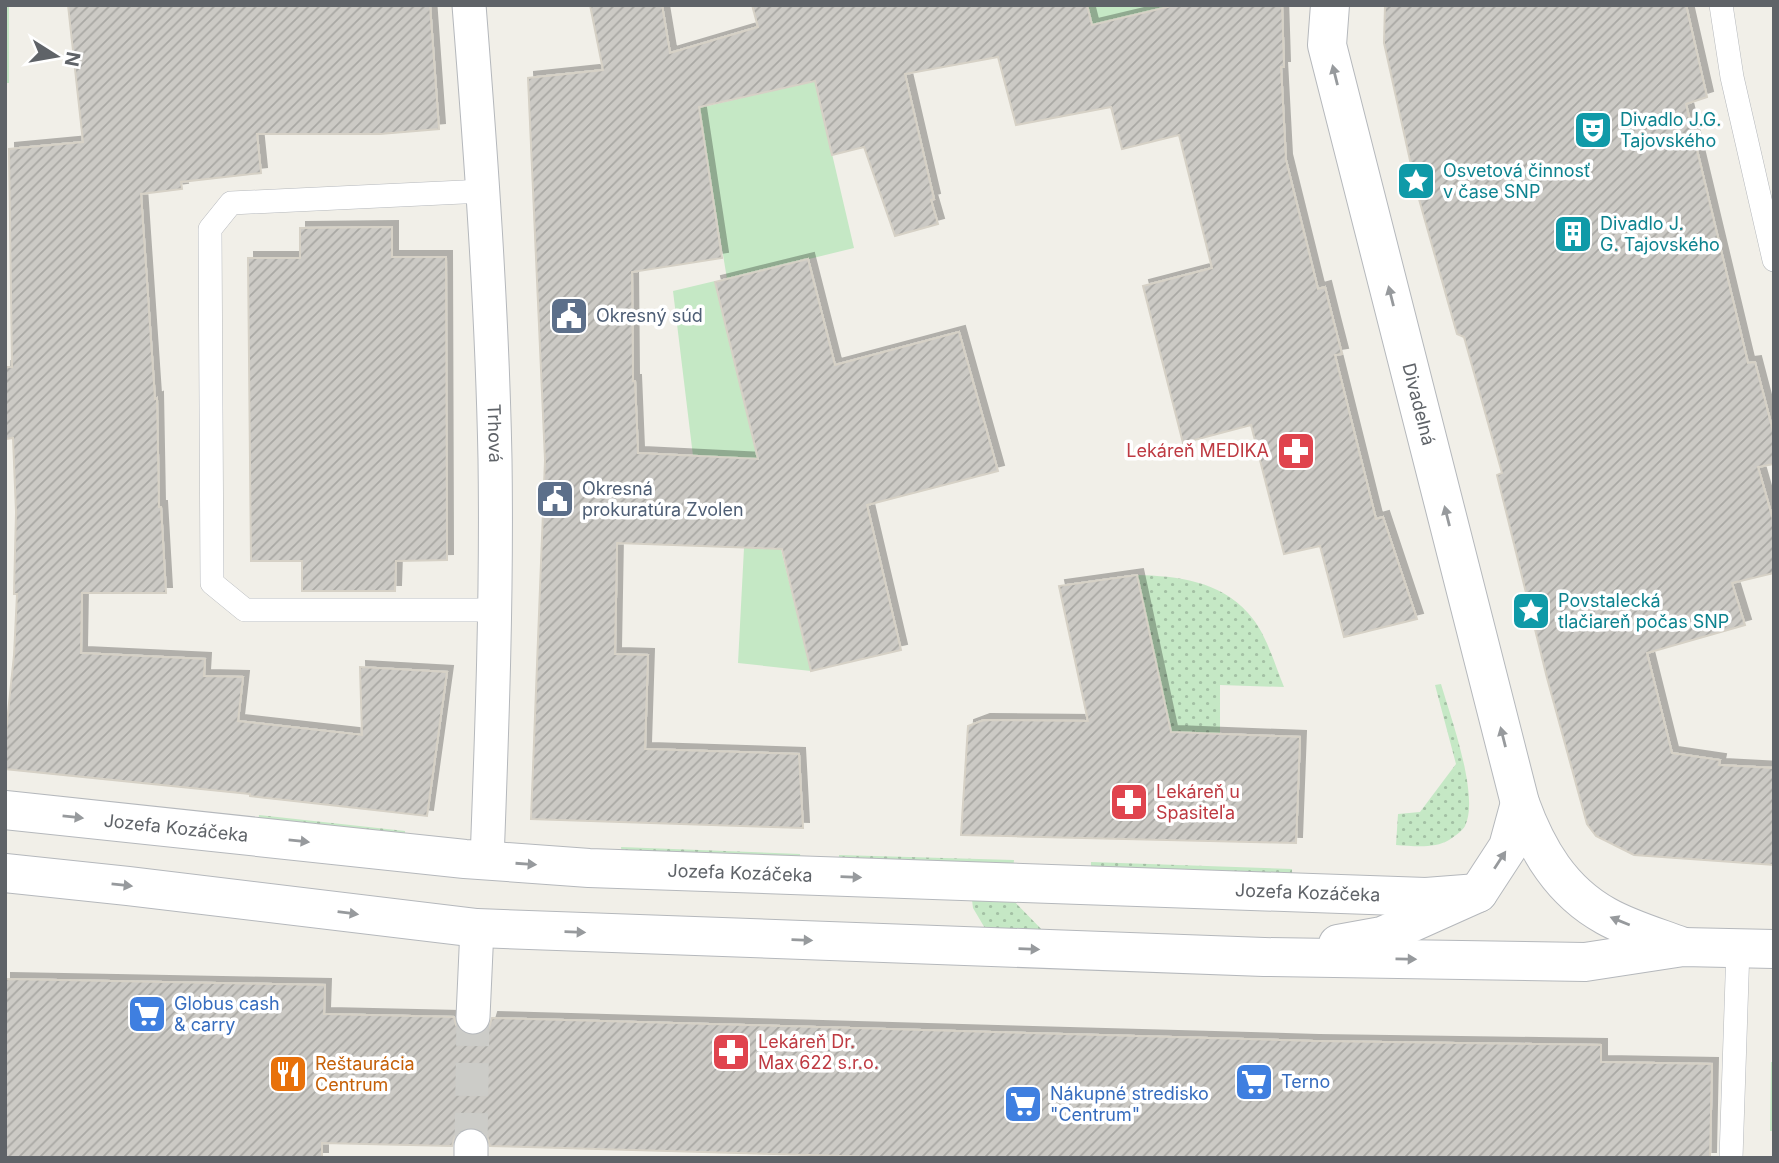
<svg xmlns="http://www.w3.org/2000/svg" width="1779" height="1163" viewBox="0 0 1779 1163" font-family="Inter,sans-serif">
	<style>
		.grass { fill: url(#grass-dots) }
		.garden { fill: #c5e8c5 }
		.building { fill: url(#building-hatch); stroke: #d6d1c6; stroke-width: 2; filter: url(#shadow) }
		.lines { fill: none; stroke-linecap: round; stroke-linejoin: round }
		.pedestrian-tunnel { stroke: #ccccc8; stroke-width: 33; stroke-dasharray: 33 17; stroke-linecap: butt }
		.service-casing { stroke: #b5b8bc; stroke-width: 24 }
		.pedestrian-casing { stroke: #b5b8bc; stroke-width: 35 }
		.minor-casing { stroke: #b5b8bc; stroke-width: 40 }
		.service { stroke: #fff; stroke-width: 23 }
		.pedestrian { stroke: #fff; stroke-width: 33 }
		.minor { stroke: #fff; stroke-width: 38 }
		.oneway { fill: #979a9d }
		.labels { text-anchor: middle; stroke-width: 7; stroke-linejoin: round; paint-order: stroke }
		.culture-label { font-size: 18px; fill: #0d838f; stroke: #fff; text-anchor: start }
		.service-label { font-size: 18px; fill: #4e5e75; stroke: #fff; text-anchor: start }
		.street-label { font-size: 18px; fill: #5f6368; stroke: #fff }
		.health-label { font-size: 18px; fill: #be3a42; stroke: #fff; text-anchor: start }
		.shop-label { font-size: 18px; fill: #366cbe; stroke: #fff; text-anchor: start }
		.food-label { font-size: 18px; fill: #c56008; stroke: #fff; text-anchor: start }
	</style>
	<defs>
		<pattern id="grass-dots" width="8" height="8" patternUnits="userSpaceOnUse" patternTransform="scale(1.75)"><rect width="8" height="8" fill="#c5e8c5"/><path d="M2 2h.1M6 6h.1" fill="none" stroke="#a3c0a4" stroke-width="1.8" stroke-linecap="round"/></pattern>
		<pattern id="building-hatch" width="6" height="6" patternUnits="userSpaceOnUse" patternTransform="scale(1.75)"><rect width="6" height="6" fill="#cccac5"/><path d="M-1 1l2-2M0 6l6-6M5 7l2-2" fill="none" stroke="#a9a8a4"/></pattern>
		<filter id="shadow"><feDropShadow dx="6" dy="-6" stdDeviation="0" flood-color="#0004"/></filter>
	</defs>
	<rect width="100%" height="100%" fill="#f1efe8"/>
	<path class="grass" d="M5,5H9V83H5Z
		M1137,575C1177,576 1220,581 1248,613C1266,632 1274,663 1284,687L1220,685V734L1171,732Z
		M1441,684C1450,715 1480,797 1465,826C1463,830 1454,837 1449,840C1434,849 1413,846 1396,845L1398,814L1420,812L1456,764L1435,685Z
		M259,815L405,831V838L258,823Z
		M621,847L800,854L801,862L622,856Z
		M839,855L1014,860L1013,870L839,863Z
		M1091,862L1292,869V878L1091,872Z
		M1011,898L1048,936L986,930L973,908L972,900Z
		M1771,1062H1774V1131H1770Z"/>
	<path class="garden" d="M1087,5H1192L1092,25Z
		M815,81L854,248L727,279L699,108Z
		M715,281L811,671L738,663L744,548L693,456L673,291Z"/>
	<path class="building" d="M68,5H430L439,129L380,134H257L261,173L181,182L182,189L141,194L155,399L157,398L159,507H161L166,593H82L81,653L205,659L204,676L243,677L238,721L362,735L360,667L447,672L427,816L250,796V794L5,769V742L14,655L17,594H14L16,512L13,438L5,439V367H12L9,149L83,142Z
		M590,5H662L670,53L758,27L752,5H1087L1092,25L1176,5H1282L1284,67H1281L1286,160L1318,289L1325,287L1334,323L1342,354L1335,355L1376,519L1383,517L1417,619L1344,637L1320,546L1284,554L1251,425L1183,443L1143,286L1212,268L1179,135L1122,149L1111,107L1016,125L998,57L905,74L934,199L931,200L938,224L895,236L864,147L832,155L815,81L699,107L722,258L632,272L633,381H635L638,453L758,459L715,282L808,259L835,365L959,332L998,471L867,505L901,650L811,671L782,549L617,543L615,654L648,655L645,749L799,754L803,828L531,819L545,460L528,78L603,70Z
		M1385,5H1686L1707,97L1686,104L1748,363L1755,362L1774,435V464L1758,467L1774,523V573L1732,583L1745,625L1647,653L1672,753L1720,760L1719,765L1774,768V865L1634,855L1596,836L1587,824L1547,678L1497,475L1502,473L1464,337L1457,334L1417,192L1384,43Z
		M392,227V257H446L447,560L396,561L395,591H302V561H251L248,258H300V228Z
		M1137,575L1171,732L1300,737L1296,843L961,835L968,726L984,720L1088,721L1059,586Z
		M5,979L325,985L324,1014L454,1017L456,1025L462,1033L473,1036L481,1034L489,1028L492,1018L1313,1041L1601,1045V1062L1712,1064L1710,1158H917L490,1146L487,1136L480,1129L472,1127L461,1130L455,1136L452,1146L322,1143V1158H5Z"/>
	<g class="lines">
		<path class="pedestrian-tunnel" d="M471,1146L473,1017"/>
		<defs>
			<path id="service" d="M1721,5L1732,77L1774,260
				M484,191L231,203L210,229L212,583L245,610H494
				M1731,1158L1738,948"/>
			<g id="pedestrian">
				<path id="s1" d="M469,5C481,156 492,308 495,459C497,593 492,728 487,861"/>
				<path d="M473,1017L477,928"/>
				<path d="M471,1146V1158"/>
			</g>
			<g id="minor">
				<path id="s2" d="M1330,5L1327,45L1520,803C1537,850 1561,891 1606,916C1629,929 1657,937 1681,946"/>
				<path id="s3" d="M5,810L465,859L589,868L1426,897L1478,893"/>
				<path d="M5,873L128,886L477,928L1264,957L1585,962L1683,947L1774,949"/>
				<path d="M1338,944L1382,936L1478,893L1508,847L1520,803"/>
			</g>
		</defs>
		<use href="#service" class="service-casing"/>
		<use href="#pedestrian" class="pedestrian-casing"/>
		<use href="#minor" class="minor-casing"/>
		<use href="#service" class="service"/>
		<use href="#pedestrian" class="pedestrian"/>
		<use href="#minor" class="minor"/>
	</g>
	<defs><path id="oneway-solid" d="M-6-.8H1V-3.2L6.5 0L1 3.2V.8H-6Z" transform="scale(1.75)"/></defs>
	<g class="oneway">
		<use href="#oneway-solid" transform="translate(1335 75) rotate(-104)"/>
		<use href="#oneway-solid" transform="translate(1391 296) rotate(-104)"/>
		<use href="#oneway-solid" transform="translate(1447 516) rotate(-104)"/>
		<use href="#oneway-solid" transform="translate(1503 737) rotate(-104)"/>
		<use href="#oneway-solid" transform="translate(73 817) rotate(6)"/>
		<use href="#oneway-solid" transform="translate(299 841) rotate(6)"/>
		<use href="#oneway-solid" transform="translate(1500 860) rotate(-57)"/>
		<use href="#oneway-solid" transform="translate(526 864) rotate(4)"/>
		<use href="#oneway-solid" transform="translate(851 877) rotate(2)"/>
		<use href="#oneway-solid" transform="translate(122 885) rotate(6)"/>
		<use href="#oneway-solid" transform="translate(348 913) rotate(7)"/>
		<use href="#oneway-solid" transform="translate(1620 921) rotate(-158)"/>
		<use href="#oneway-solid" transform="translate(575 932) rotate(2)"/>
		<use href="#oneway-solid" transform="translate(802 940) rotate(2)"/>
		<use href="#oneway-solid" transform="translate(1029 949) rotate(2)"/>
		<use href="#oneway-solid" transform="translate(1406 959) rotate(1)"/>
	</g>
	<defs>
		<symbol id="theatre-square" viewBox="-11 -11 22 22"><rect x="-9" y="-9" width="18" height="18" rx="4" fill="#0f9aa8" stroke="#fff"/><path d="M-5-5.5Q0-4 5-5.5V0Q5 5 0 6Q-5 5-5 0ZM-3.3-2.5H-1v1.5H-3.3ZM1-2.5H3.3v1.5H1ZM-2.8 1Q0 5.5 2.8 1Z" fill="#fff"/></symbol>
		<symbol id="sight-square" viewBox="-11 -11 22 22"><rect x="-9" y="-9" width="18" height="18" rx="4" fill="#0f9aa8" stroke="#fff"/><path d="M0-6L1.8-2.2L6-1.7L2.9 1.2L3.7 5.4L0 3.3L-3.7 5.4L-2.9 1.2L-6-1.7L-1.8-2.2Z" fill="#fff"/></symbol>
		<symbol id="building-square" viewBox="-11 -11 22 22"><rect x="-9" y="-9" width="18" height="18" rx="4" fill="#0f9aa8" stroke="#fff"/><path d="M-4-6H4V6H1V3H-1V6H-4ZM-2.5-4.3h1.7v1.8h-1.7ZM.8-4.3h1.7v1.8H.8ZM-2.5-1h1.7V.8h-1.7ZM.8-1h1.7V.8H.8Z" fill="#fff"/></symbol>
		<symbol id="civic-square" viewBox="-11 -11 22 22"><rect x="-9" y="-9" width="18" height="18" rx="4" fill="#5c6f8a" stroke="#fff"/><path d="M-.6-6.5H3V-4.5H.6V-3L4-1V1h2V6H-6V1h2V-1L-.6-3ZM-1.2 2.5V6h2.4V2.5Z" fill="#fff"/></symbol>
		<symbol id="pharmacy-square" viewBox="-11 -11 22 22"><rect x="-9" y="-9" width="18" height="18" rx="4" fill="#e0444e" stroke="#fff"/><path d="M-2-6h4v4h4v4h-4v4h-4v-4h-4v-4h4Z" fill="#fff"/></symbol>
		<symbol id="supermarket-square" viewBox="-11 -11 22 22"><rect x="-9" y="-9" width="18" height="18" rx="4" fill="#3f7fe0" stroke="#fff"/><path d="M-6-5.5h2.5l.6 2H6L4.5 2H-2.5L-4.4-4H-6ZM-1.5 3.2a1.3 1.3 0 1 0 .1 0ZM3 3.2a1.3 1.3 0 1 0 .1 0Z" fill="#fff"/></symbol>
		<symbol id="restaurant-square" viewBox="-11 -11 22 22"><rect x="-9" y="-9" width="18" height="18" rx="4" fill="#e8710a" stroke="#fff"/><path d="M-5-6h1v4h1v-4h1v4h1v-4h1v5L-1.5 .5V6h-2V.5L-5-1ZM5-6V6H3V1.5H1.5Q1.5-4 5-6Z" fill="#fff"/></symbol>
	</defs>
	<g fill-rule="evenodd">
		<use href="#theatre-square" x="1571" y="108" width="44" height="44"/>
		<use href="#sight-square" x="1394" y="159" width="44" height="44"/>
		<use href="#building-square" x="1551" y="212" width="44" height="44"/>
		<use href="#civic-square" x="547" y="294" width="44" height="44"/>
		<use href="#pharmacy-square" x="1274" y="429" width="44" height="44"/>
		<use href="#civic-square" x="533" y="477" width="44" height="44"/>
		<use href="#sight-square" x="1509" y="589" width="44" height="44"/>
		<use href="#pharmacy-square" x="1107" y="780" width="44" height="44"/>
		<use href="#supermarket-square" x="125" y="992" width="44" height="44"/>
		<use href="#pharmacy-square" x="709" y="1030" width="44" height="44"/>
		<use href="#restaurant-square" x="266" y="1052" width="44" height="44"/>
		<use href="#supermarket-square" x="1232" y="1060" width="44" height="44"/>
		<use href="#supermarket-square" x="1001" y="1082" width="44" height="44"/>
	</g>
	<g class="labels">
		<g class="culture-label">
			<text x="1620" y="126">Divadlo J.G.<tspan x="1620" dy="21">Tajovského</tspan></text>
			<text x="1443" y="177">Osvetová činnosť<tspan x="1443" dy="21">v čase SNP</tspan></text>
			<text x="1600" y="230">Divadlo J.<tspan x="1600" dy="21">G. Tajovského</tspan></text>
			<text x="1558" y="607">Povstalecká<tspan x="1558" dy="21">tlačiareň počas SNP</tspan></text>
		</g>
		<g class="service-label">
			<text x="596" y="322">Okresný súd</text>
			<text x="582" y="495">Okresná<tspan x="582" dy="21">prokuratúra Zvolen</tspan></text>
		</g>
		<g class="street-label">
			<text dy="6" stroke="none"><textPath href="#s2" startOffset="411">Divadelná</textPath></text>
			<text dy="6" stroke="none"><textPath href="#s1" startOffset="429">Trhová</textPath></text>
			<text dy="6" stroke="none"><textPath href="#s3" startOffset="172">Jozefa Kozáčeka</textPath></text>
			<text dy="6" stroke="none"><textPath href="#s3" startOffset="738">Jozefa Kozáčeka</textPath></text>
			<text dy="6" stroke="none"><textPath href="#s3" startOffset="1306">Jozefa Kozáčeka</textPath></text>
		</g>
		<g class="health-label">
			<text x="1269" y="457" text-anchor="end">Lekáreň MEDIKA</text>
			<text x="1156" y="798">Lekáreň u<tspan x="1156" dy="21">Spasiteľa</tspan></text>
			<text x="758" y="1048">Lekáreň Dr.<tspan x="758" dy="21">Max 622 s.r.o.</tspan></text>
		</g>
		<g class="shop-label">
			<text x="174" y="1010">Globus cash<tspan x="174" dy="21">&amp; carry</tspan></text>
			<text x="1281" y="1088">Terno</text>
			<text x="1050" y="1100">Nákupné stredisko<tspan x="1050" dy="21">"Centrum"</tspan></text>
		</g>
		<g class="food-label">
			<text x="315" y="1070">Reštaurácia<tspan x="315" dy="21">Centrum</tspan></text>
		</g>
	</g>
	<rect width="1779" height="1163" fill="none" stroke="#5f6368" stroke-width="14"/>
	<g transform="translate(56 56) rotate(101)" stroke="#ffffff" stroke-width="5" paint-order="stroke">
	<path d="M0-5L12 26L0 18L-12 26Z" fill="#5f6368"/>
	<text y="-10" font-size="19" font-weight="bold" text-anchor="middle" fill="#5f6368">N</text>
	</g>
</svg>
